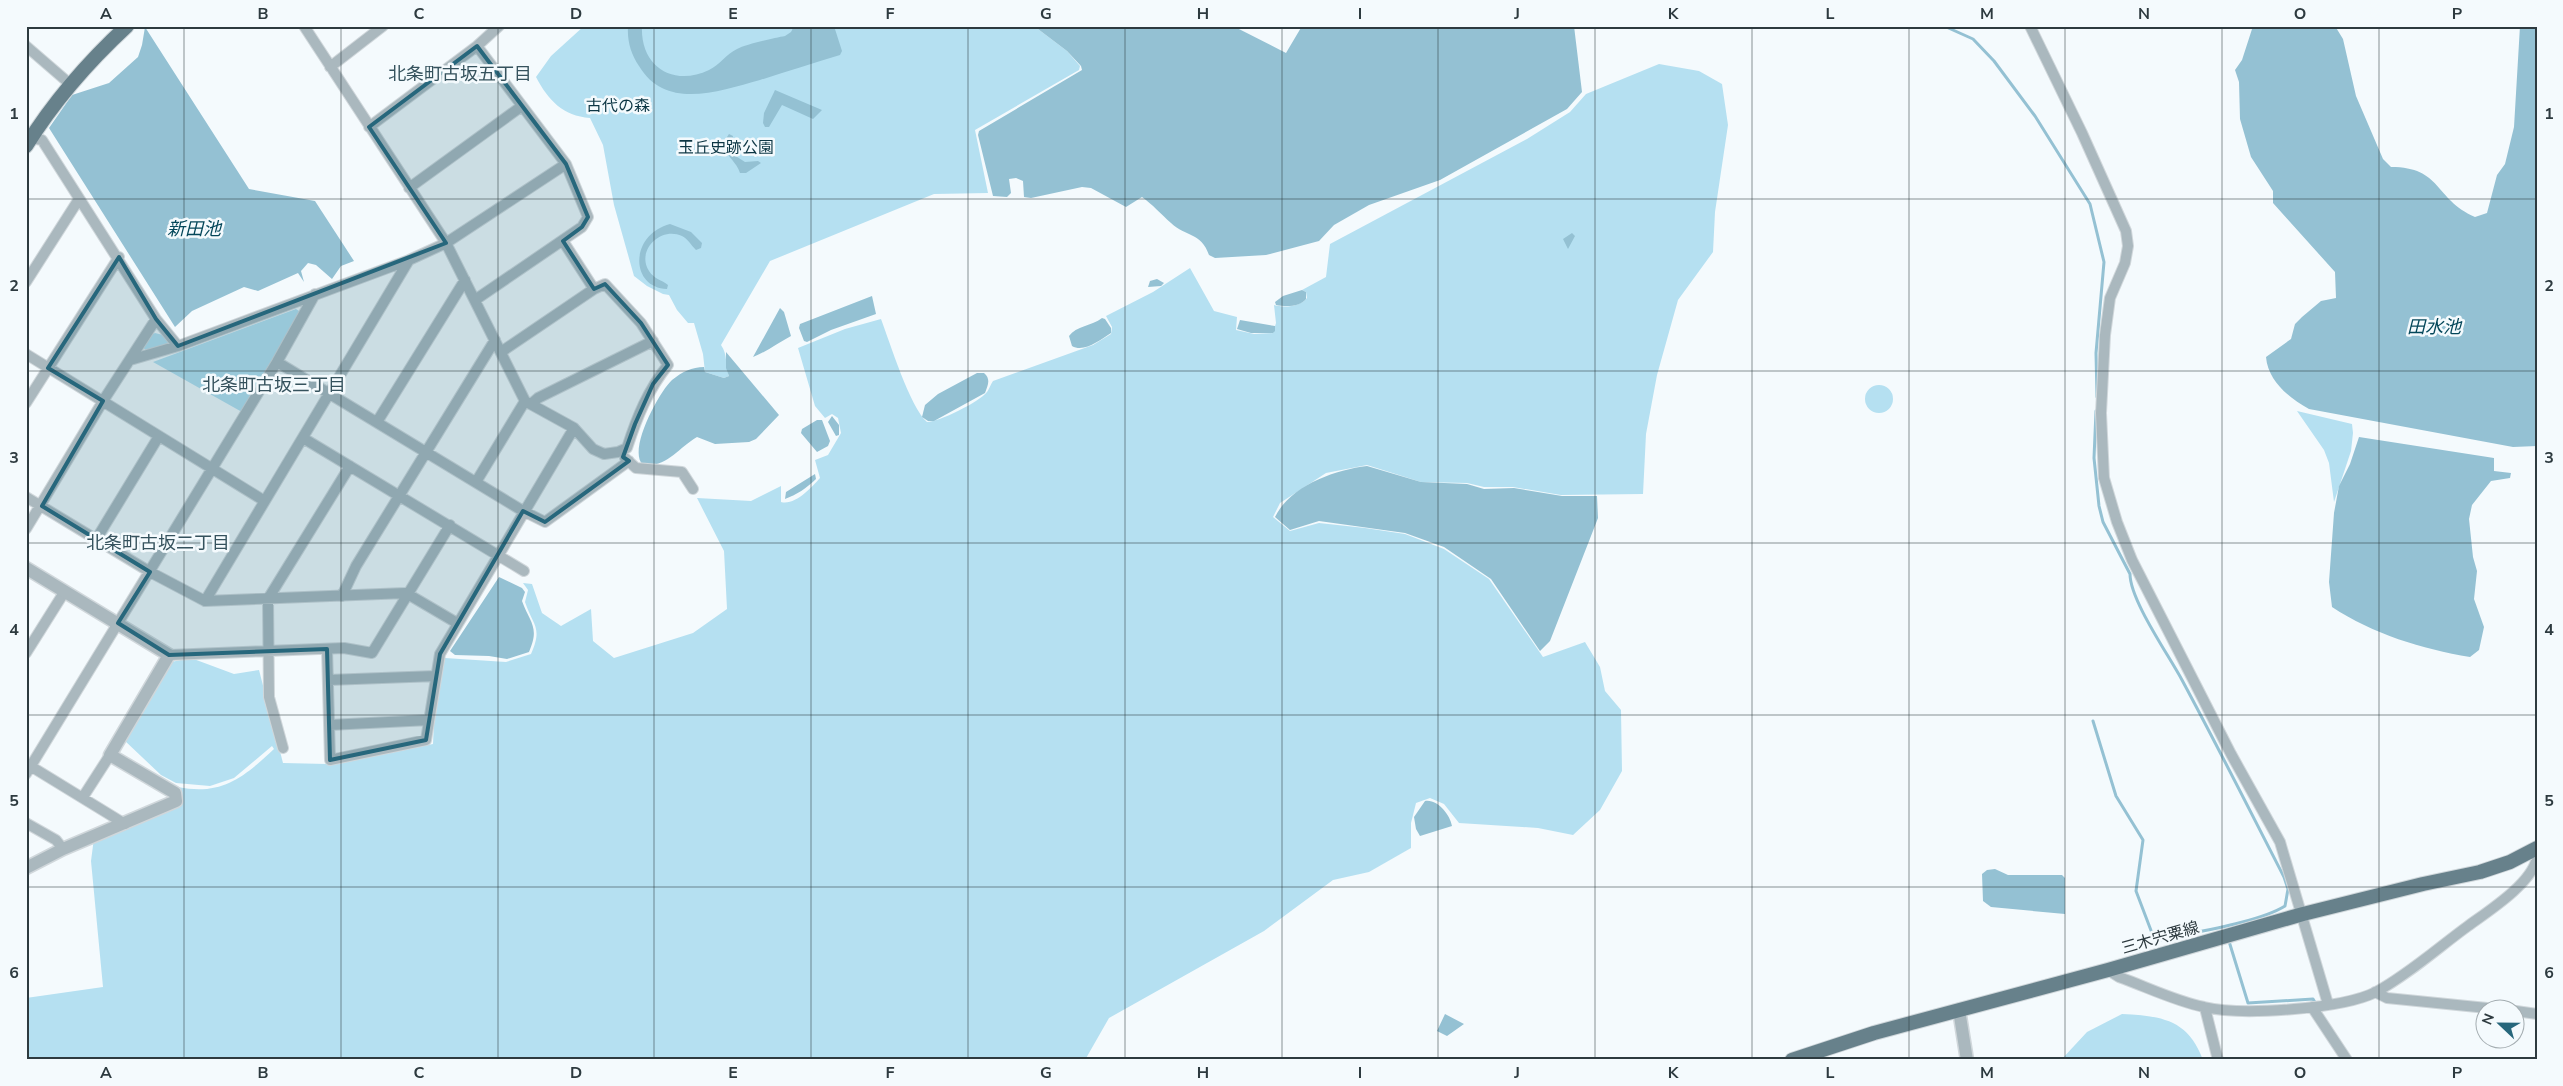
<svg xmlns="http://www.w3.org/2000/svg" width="2563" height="1086" viewBox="0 0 2563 1086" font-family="'Nunito Sans','Noto Sans JP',sans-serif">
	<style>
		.green { fill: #b5e0f1 }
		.water { fill: #94c1d3 }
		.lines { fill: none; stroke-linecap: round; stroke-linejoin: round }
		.stream { stroke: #94c1d3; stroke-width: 3 }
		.minor-casing { stroke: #d0d7db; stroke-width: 12 }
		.tertiary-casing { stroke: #d0d7db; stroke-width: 15 }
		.primary-casing { stroke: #d0d7db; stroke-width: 16 }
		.minor { stroke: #aab8be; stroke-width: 10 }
		.tertiary { stroke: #aab8be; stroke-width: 12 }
		.primary { stroke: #67818b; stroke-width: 14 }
		.marked { fill: #27677c; fill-opacity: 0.2; stroke: #27677c; stroke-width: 4; stroke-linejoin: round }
		.grid { fill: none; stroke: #2d3a3f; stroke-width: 1; stroke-opacity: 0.55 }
		.labels { text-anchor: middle; stroke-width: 5; stroke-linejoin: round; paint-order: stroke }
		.park-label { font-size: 16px; fill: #0c3644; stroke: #f4fafd }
		.street-label { font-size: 16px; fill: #2d3a3f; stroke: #f4fafd }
		.neighbourhood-label { font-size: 18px; fill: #35525d; stroke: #f4fafd }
		.water-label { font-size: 18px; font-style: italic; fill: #04475a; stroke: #f4fafd }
		.neatline { fill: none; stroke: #2d3a3f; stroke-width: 2 }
		.grid-label { font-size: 16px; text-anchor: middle; font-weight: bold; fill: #2d3a3f }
	</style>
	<rect width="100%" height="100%" fill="#f4fafd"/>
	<path class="green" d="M584,26H1034L1067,51L1080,66L1079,70L975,130L988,193L934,194L770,261L721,345C728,355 725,365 729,376L724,378L705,372L703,354L694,323H688L677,310L669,295L663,294L647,286L634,276L614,205L603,145L590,118C563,116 548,100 536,77L551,56Z
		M1659,64L1699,71L1722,84L1728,125L1715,212L1713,252L1678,300L1657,375L1646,434L1643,494L1561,495L1513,487H1484L1467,483L1421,482L1367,465L1326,473L1280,503L1273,517L1290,531L1319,523L1365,528L1405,534L1444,549L1489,579L1543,657L1585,642L1600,667L1605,691L1621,710L1622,771L1600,810L1573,835L1538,828L1459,823L1444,804L1430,798L1416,803L1411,823V848L1369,872L1333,880L1264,931L1109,1018L1085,1060H26V998L103,987L91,861L94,838L174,799L178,787C222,796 244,777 274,749L272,746L234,778L210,786L176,783L161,775L124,740L171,662L191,658L234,674L259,670L283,763L327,764L433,744L435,700L445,658L506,662L531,654C543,627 533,626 525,602L528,590L523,583L532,584L542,613L561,626L591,609L593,641L614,658L693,633L727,609L724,551L697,498L751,501L781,486V502C795,506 812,487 820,478L815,460L828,455L841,433L838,418L832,414L825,418L815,406L798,348L845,329L881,319C890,343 910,407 927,422C939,422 979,402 987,392C989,389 991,384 993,381L1093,345L1111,334L1112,327L1106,316L1153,292L1190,268L1214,311L1237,317L1236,330L1254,334L1273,333L1276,323L1274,305C1284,308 1300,307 1307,298L1306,292L1302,290L1326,277L1330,244L1527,139L1570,112L1586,94Z
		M296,309L302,313L242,412L153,362Z
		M155,333L167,336L168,343L161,348L148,351L143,348L149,336Z
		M1865 399a14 14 0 1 1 28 0a14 14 0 1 1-28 0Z
		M2297,411L2352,424L2353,433L2351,451L2334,502L2329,463L2324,450Z
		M2122,1014C2161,1016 2188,1019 2203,1060H2061L2087,1032Z"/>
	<path class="water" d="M628,26H642C640,67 674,87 709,70C720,65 726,54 737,49C746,44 774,38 785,36L791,32L794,26H834L842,51L840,55C813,63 786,72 760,80C719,91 666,111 639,66C631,54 627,41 628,26Z
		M1034,26H1233L1286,53L1302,26H1574L1582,92L1567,109L1440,180L1369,205L1334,225L1319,241L1266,255L1215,258L1209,255C1201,232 1186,237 1171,223C1161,214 1153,205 1142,197L1126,207L1091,188L1082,187L1031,198L1024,197L1023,181L1016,178L1009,179L1011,193L1007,197L993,196L978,135L979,131L1082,70L1081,66L1067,51Z
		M2253,26H2335L2343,39L2356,96L2383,159L2391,167C2442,167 2434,199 2475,217L2487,213L2497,175L2505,164L2514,127L2520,26H2537V446L2513,447L2309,409C2289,398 2268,381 2266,357L2291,339L2295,324L2302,317L2321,301L2336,298L2335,272L2273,203V191L2251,157L2240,119L2239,82L2235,70L2242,60Z
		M145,27L249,189L315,201L354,261L341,266L332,279L316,265L308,263L301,271L304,282L298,273L258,291L244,287L192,311L175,327L49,128L72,95L109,83L138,57L142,45Z
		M775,90L822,110L813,119L782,105L769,127H765L763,123L764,113Z
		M729,134L733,136L731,153L745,162L758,161L761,163L746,173H740C736,158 716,152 729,134Z
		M670,224L691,232L702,243L701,248L696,250C691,245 688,239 682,236C660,226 636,251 649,271C654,279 662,280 668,285L667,289C630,288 629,235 670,224Z
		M1572,233L1575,236L1568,249L1563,239Z
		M1157,279L1164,283L1161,286L1148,287L1150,281Z
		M1302,290L1306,292V299C1300,307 1286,307 1276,305L1275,302L1283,296Z
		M872,296L876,314L831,330L807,342L804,341L799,328L800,324Z
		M780,308L784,312L791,336C778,343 766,352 753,357Z
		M1102,318L1105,319L1111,328V333C1100,340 1084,353 1072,346L1069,336C1076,326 1092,326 1102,318Z
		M1240,320L1275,326V331L1273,333H1251L1237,329Z
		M726,352L779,415L756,439L749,442L715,444L697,437C678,448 667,468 643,465C627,451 659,392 672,380C682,372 692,367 704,367L705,372L724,378L729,376L726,368Z
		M977,373H984C991,379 988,385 985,393L934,421H928L922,417L925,405L938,394Z
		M832,416L839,425V435L836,436L828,422Z
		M817,420H822L830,441L828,446L817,452L801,433L802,429Z
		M2359,437L2494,458V471L2511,473L2510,478L2491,481L2472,505L2469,519L2473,557L2477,571L2474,599L2484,627L2479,650L2470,657C2422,649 2373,634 2332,607L2329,582L2334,513L2339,486L2350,464Z
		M1367,466L1421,482L1467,484L1484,489L1514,488L1562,496H1597L1598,518L1550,641L1540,651L1491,579L1444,547L1405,533L1319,521L1290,530L1275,517C1290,486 1334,470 1367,466Z
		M815,474L816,479C807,488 796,495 785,499L786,492Z
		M499,577L522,588L525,592L522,601C530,623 540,627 529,652L507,659L489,656L455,655L450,651Z
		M1425,801C1438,799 1450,815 1452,826L1420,836L1416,829L1414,817Z
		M1995,869L2008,875H2062L2065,878V914L1991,907L1983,901L1982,874L1987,870Z
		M1445,1014L1464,1024L1447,1036L1437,1031Z"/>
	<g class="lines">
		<path class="stream" d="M1944,26L1973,39L1994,61L2035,116L2090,204L2104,262L2096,353L2097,397
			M2093,721L2116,796L2143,840L2136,891L2155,941C2189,933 2258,923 2285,906L2288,889L2284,877C2250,811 2217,745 2182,680C2168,654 2130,600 2130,574L2103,522L2099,506L2094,458L2096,411
			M2228,938L2248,1003L2313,999L2316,1004"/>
		<defs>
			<path id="minor" d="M304,26L446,243L525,401L574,428L593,449L604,454L618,452L627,448C637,417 648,390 668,365L641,323L605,284L594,289L563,241
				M2030,26L2082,133L2126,231L2128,246L2125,263L2110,298L2105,335L2101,413L2104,478L2117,522L2132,560L2231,754L2280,842L2328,1004
				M26,46L70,84
				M330,67L383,26
				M369,127L477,46L499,26
				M31,138L42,140L156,319L178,346
				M409,188L522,106
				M26,282L79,199
				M475,300L582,227L588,217L566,164
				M501,352L594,289
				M26,354L263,500
				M130,360L178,346L237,324L409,260L446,243L566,164L477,46
				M277,362L523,511L545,522L629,461
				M26,403L119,257
				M531,404L538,398L653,341
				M377,422L465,280
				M303,438L524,571
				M625,458L636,468L682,472L693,489
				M476,482L525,401
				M26,497L150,572L205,601L406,593L457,623
				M26,529L103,401L156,319
				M97,538L159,436
				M342,596L356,566L495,340
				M205,601L409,260
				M327,649L330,760L426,740L440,654L574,428
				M26,653L65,591
				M169,655L344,648L372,653L450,525
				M328,680L436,676
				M329,725L429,720
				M283,748L269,697L268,599L350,466
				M27,764L125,824
				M26,774L277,362L315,294
				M83,797L110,755
				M26,823L56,840L63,849
				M2108,970L2119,977C2147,987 2175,1001 2204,1007C2242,1016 2342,1009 2376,992C2409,974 2439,947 2468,926C2490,910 2531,884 2537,858L2532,851
				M2375,992L2387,998L2487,1008
				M2312,1007L2347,1060
				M2205,1008L2218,1060
				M2516,1011L2537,1014"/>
			<path id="tertiary" d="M26,568L169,655L110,755L175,793L176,801L63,849L26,868
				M1959,1010L1967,1060"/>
			<path id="primary" d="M26,146C54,101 88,62 127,26
				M1792,1060L1874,1033L2108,970L2303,914L2423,884L2480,872L2510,862L2537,848"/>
		</defs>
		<use href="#minor" class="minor-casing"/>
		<use href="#tertiary" class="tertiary-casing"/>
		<use href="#primary" class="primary-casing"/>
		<use href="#minor" class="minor"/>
		<use href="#tertiary" class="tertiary"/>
		<use href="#primary" class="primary"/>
	</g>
	<path class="marked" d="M477,46L566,164L588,217L582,227L563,241L594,289L605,284L641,323L668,365L653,384L635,424L623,457L629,461L545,522L523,511L440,654L426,740L330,760L327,649L169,655L118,623L150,572L42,506L103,401L48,368L119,257L156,319L178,346L446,243L369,127Z"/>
	<path class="grid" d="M184,26V1060M341,26V1060M498,26V1060M654,26V1060M811,26V1060M968,26V1060M1125,26V1060M1282,26V1060M1438,26V1060M1595,26V1060M1752,26V1060M1909,26V1060M2065,26V1060M2222,26V1060M2379,26V1060M26,199H2537M26,371H2537M26,543H2537M26,715H2537M26,887H2537"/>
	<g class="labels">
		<g class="park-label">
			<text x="618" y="111">古代の森</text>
			<text x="726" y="153">玉丘史跡公園</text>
		</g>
		<g class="street-label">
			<text transform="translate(2160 937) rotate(-16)" y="6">三木宍粟線</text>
		</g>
		<g class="neighbourhood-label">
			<text x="460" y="80">北条町古坂五丁目</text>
			<text x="274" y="391">北条町古坂三丁目</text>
			<text x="158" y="549">北条町古坂二丁目</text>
		</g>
		<g class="water-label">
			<text x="194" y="235">新田池</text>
			<text x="2434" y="333">田水池</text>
		</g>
	</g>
	<rect width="2563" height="1086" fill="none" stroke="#f4fafd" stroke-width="55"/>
	<g transform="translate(2500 1024) rotate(292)"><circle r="24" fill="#f4fafd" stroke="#a4adb1"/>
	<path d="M0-4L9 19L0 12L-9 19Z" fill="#27677c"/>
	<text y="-8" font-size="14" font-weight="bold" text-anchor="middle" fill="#2d3a3f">N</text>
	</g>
	<rect x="28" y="28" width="2508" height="1030" class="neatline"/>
	<g class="grid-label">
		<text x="106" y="19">A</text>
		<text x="263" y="19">B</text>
		<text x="419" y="19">C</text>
		<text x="576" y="19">D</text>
		<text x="733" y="19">E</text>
		<text x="890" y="19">F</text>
		<text x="1046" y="19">G</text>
		<text x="1203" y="19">H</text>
		<text x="1360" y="19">I</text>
		<text x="1517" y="19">J</text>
		<text x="1673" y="19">K</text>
		<text x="1830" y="19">L</text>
		<text x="1987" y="19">M</text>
		<text x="2144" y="19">N</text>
		<text x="2300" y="19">O</text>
		<text x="2457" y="19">P</text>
		<text x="14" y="119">1</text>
		<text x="2549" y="119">1</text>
		<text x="14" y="291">2</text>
		<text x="2549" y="291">2</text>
		<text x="14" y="463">3</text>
		<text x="2549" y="463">3</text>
		<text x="14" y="635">4</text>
		<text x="2549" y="635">4</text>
		<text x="14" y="806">5</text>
		<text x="2549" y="806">5</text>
		<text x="14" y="978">6</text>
		<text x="2549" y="978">6</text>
		<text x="106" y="1078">A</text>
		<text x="263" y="1078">B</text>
		<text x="419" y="1078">C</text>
		<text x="576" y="1078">D</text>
		<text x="733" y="1078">E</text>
		<text x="890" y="1078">F</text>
		<text x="1046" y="1078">G</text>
		<text x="1203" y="1078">H</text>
		<text x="1360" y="1078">I</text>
		<text x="1517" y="1078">J</text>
		<text x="1673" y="1078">K</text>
		<text x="1830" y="1078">L</text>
		<text x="1987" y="1078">M</text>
		<text x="2144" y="1078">N</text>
		<text x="2300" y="1078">O</text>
		<text x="2457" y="1078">P</text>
	</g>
</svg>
